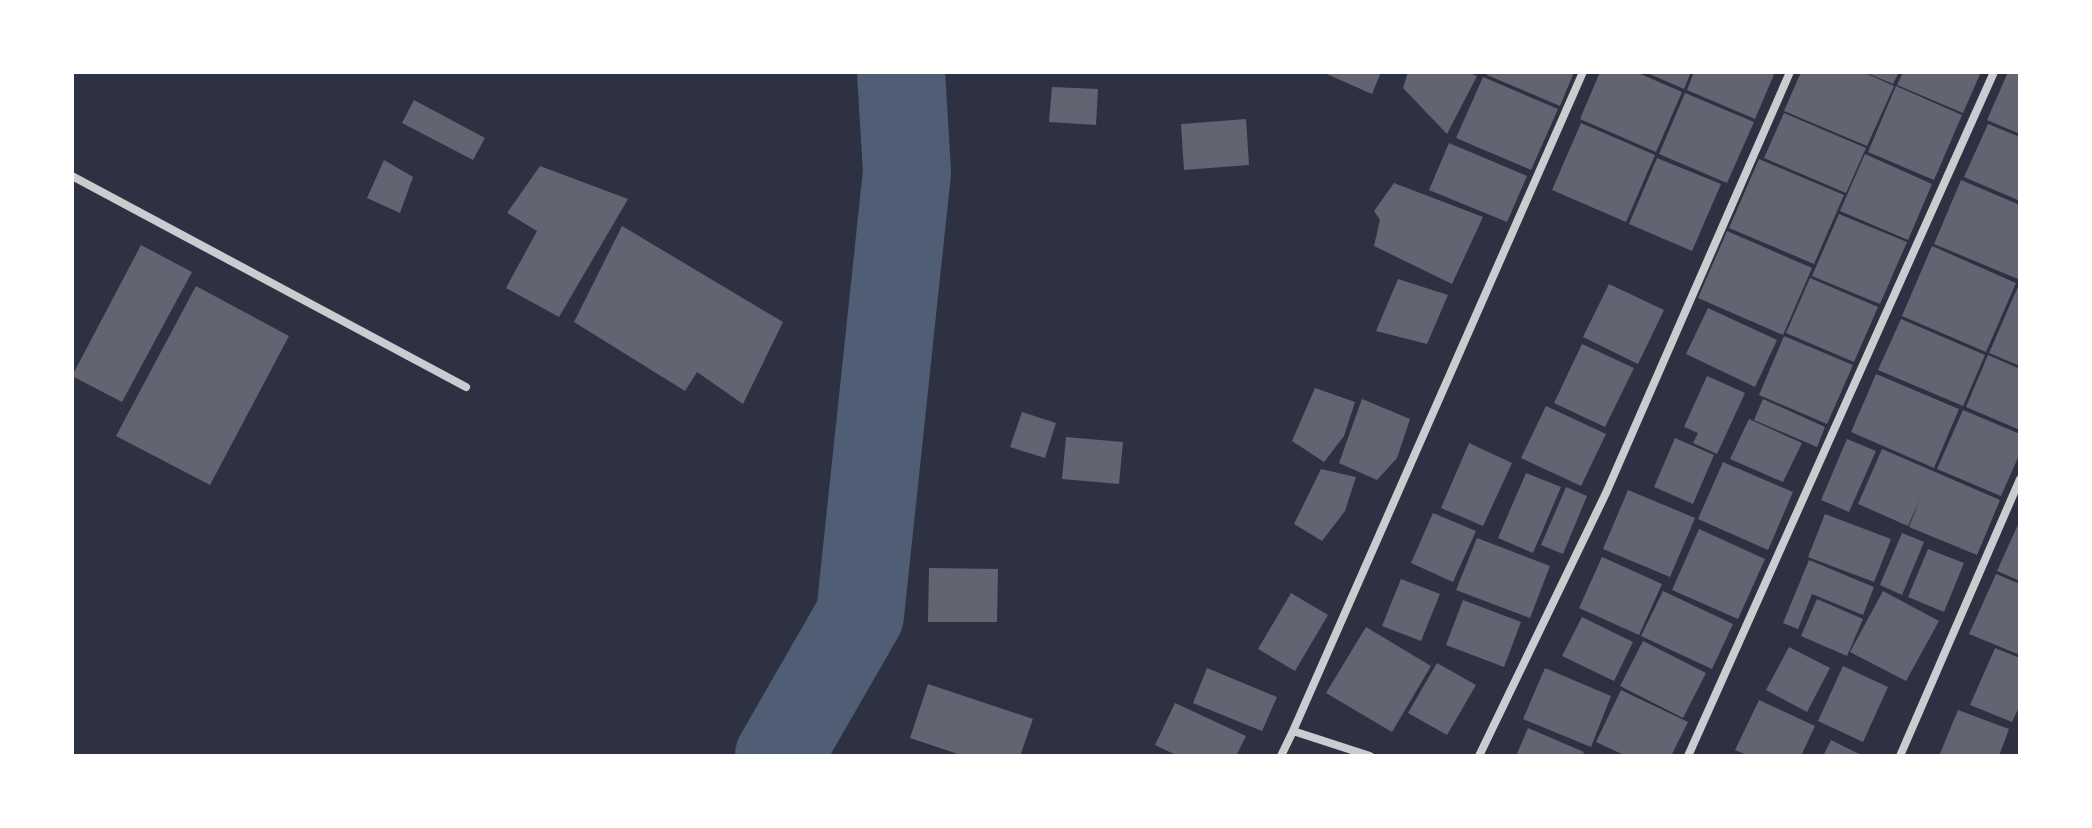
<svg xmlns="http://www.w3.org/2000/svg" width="2092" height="828" viewBox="0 0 2092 828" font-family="Figtree,sans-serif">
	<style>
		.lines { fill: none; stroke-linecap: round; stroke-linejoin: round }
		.river { stroke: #4f5d75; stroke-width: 88 }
		.building { fill: #626471 }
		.minor { stroke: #caccd0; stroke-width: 8 }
	</style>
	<rect width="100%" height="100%" fill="#2d3142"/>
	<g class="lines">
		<path class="river" d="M779,756L860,615L907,172L901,72"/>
	</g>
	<path class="building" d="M1322,72H1381L1372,94Z
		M1408,72H1467L1477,76L1447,134L1403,88Z
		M1488,72H1574L1560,106L1487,75Z
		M1600,72H1636L1682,92L1656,152L1580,119Z
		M1645,72H1691L1684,89Z
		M1694,72H1775L1755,119L1687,90Z
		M1801,72H1863L1894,86L1867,146L1784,111Z
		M1865,72H1899L1893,84Z
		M1903,72H1981L1963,113L1897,85Z
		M2008,72H2020V134L1987,120Z
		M1483,77L1558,109L1531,170L1456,138Z
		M1896,86L1962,115L1934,180L1868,152Z
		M1052,87L1098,89L1096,125L1049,122Z
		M1685,93L1754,122L1727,183L1659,154Z
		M414,100L485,138L473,160L402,123Z
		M1784,113L1866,148L1846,193L1764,158Z
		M1246,119L1249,165L1184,170L1181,124Z
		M1581,123L1655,155L1626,222L1552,190Z
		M1988,124L2020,137V201L1964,177Z
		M1449,143L1527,176L1507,222L1429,190Z
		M1865,154L1932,184L1908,240L1840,211Z
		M1657,158L1721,184L1692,251L1629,224Z
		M1759,159L1844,195L1814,264L1729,228Z
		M384,160L413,177L400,213L367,198Z
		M540,166L628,199L559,317L506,288L537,231L507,213Z
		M1961,180L2020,205V274L2018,279L1934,244Z
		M1394,183L1483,217L1452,284L1374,246L1380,220L1374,211Z
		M1839,214L1907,242L1880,304L1812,276Z
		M622,226L783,322L743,404L697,372L685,391L574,322Z
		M1727,231L1812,268L1783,335L1698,298Z
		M141,245L192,272L122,402L72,376Z
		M1932,246L2016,283L1986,352L1902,316Z
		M1810,278L1878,307L1854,362L1786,333Z
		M1398,279L1448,295L1427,344L1376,331Z
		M2020,282V366L1989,353Z
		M1609,284L1664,310L1638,364L1583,337Z
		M196,286L289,336L210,485L116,436Z
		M1708,308L1777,340L1755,387L1686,354Z
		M1901,319L1985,355L1963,406L1878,370Z
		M1784,336L1853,365L1827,424L1759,395Z
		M1582,344L1634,368L1605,427L1554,403Z
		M1988,355L2020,369V430L1966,407Z
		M1876,374L1959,409L1934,468L1851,432Z
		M1707,376L1745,393L1717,454L1693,443L1698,433L1684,427Z
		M1315,388L1355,402L1344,436L1324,462L1292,441Z
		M1362,399L1410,419L1397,458L1377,480L1339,463Z
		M1763,399L1825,427L1817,447L1754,420Z
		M1546,406L1606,434L1581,486L1521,458Z
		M1963,410L2020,434V453L2001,496L1937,469Z
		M1022,412L1056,423L1045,458L1010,447Z
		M1749,419L1802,443L1783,482L1730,459Z
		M1066,437L1123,442L1119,484L1062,479Z
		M1675,438L1714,455L1693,504L1654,487Z
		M1847,439L1876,451L1849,512L1821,500Z
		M1469,443L1512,463L1483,526L1441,508Z
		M1882,449L2000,500L1977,555L1909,527L1920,499L1908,526L1858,504Z
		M1723,462L1793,492L1768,550L1698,519Z
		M1321,469L1356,477L1345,511L1322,541L1294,524Z
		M1526,473L1561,487L1533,553L1498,538Z
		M1566,487L1587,496L1563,554L1541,545Z
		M1628,490L1695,518L1670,577L1603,549Z
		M1433,513L1476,531L1453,582L1411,563Z
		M1825,514L1891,539L1874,582L1808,557Z
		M2020,520V581L1997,571Z
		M1699,529L1765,559L1738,619L1672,590Z
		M1902,533L1924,542L1902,595L1880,585Z
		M1477,538L1550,566L1530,618L1456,590Z
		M1928,549L1964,563L1944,612L1908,597Z
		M1602,557L1662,584L1639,635L1579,608Z
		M1809,560L1874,587L1863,615L1812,594L1798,629L1783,623Z
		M929,568L998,569L997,622H928Z
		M1996,574L2020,584V655L1969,634Z
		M1401,579L1440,594L1421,641L1382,626Z
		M1663,591L1733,624L1712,669L1641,636Z
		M1883,591L1939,621L1906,681L1850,652Z
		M1291,593L1328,615L1295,671L1258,649Z
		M1817,599L1863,619L1847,656L1801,636Z
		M1463,600L1521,622L1504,667L1446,645Z
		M1582,617L1633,642L1614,681L1562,656Z
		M1366,627L1431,666L1392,732L1326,693Z
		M1643,641L1706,673L1683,718L1620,686Z
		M1789,647L1830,668L1807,712L1766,690Z
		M1995,648L2020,658V705L2012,722L1970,705Z
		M1437,663L1476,685L1447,735L1408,713Z
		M1843,666L1888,687L1863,742L1818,721Z
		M1207,668L1277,697L1262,731L1193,703Z
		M1545,668L1611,696L1591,747L1523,719Z
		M928,684L1033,719L1020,756H964L910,738Z
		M1621,690L1688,722L1671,756H1626L1596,742Z
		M1759,700L1815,726L1801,756H1749L1735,750Z
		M1175,703L1246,736L1236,756H1178L1155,745Z
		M1958,710L2009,729L1999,756H1939Z
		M1528,728L1584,752L1582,756H1516Z
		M1831,740L1863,756H1823Z"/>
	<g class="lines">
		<path class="minor" d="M72,176L466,387
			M1293,731L1583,72
			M1281,756L1293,731L1370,756
			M1479,756L1606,493L1790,72
			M1688,756L1994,72
			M1900,756L2020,479"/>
	</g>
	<rect width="2092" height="828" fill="none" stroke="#ffffff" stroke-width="148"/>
</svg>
